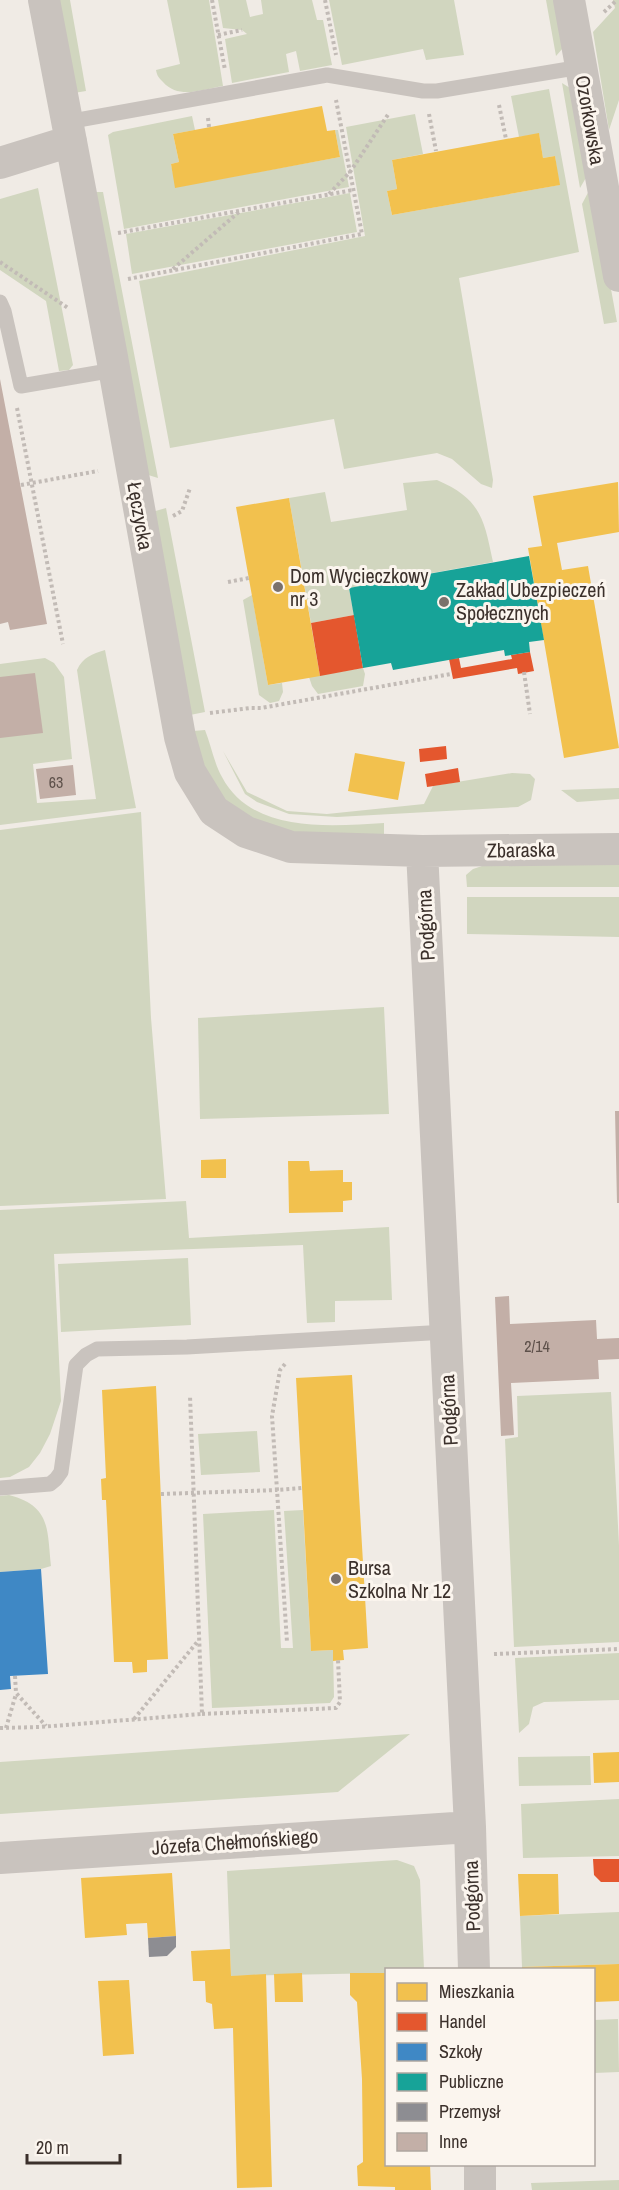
<svg xmlns="http://www.w3.org/2000/svg" width="619" height="2190" viewBox="0 0 619 2190" font-family="'Archivo Narrow',sans-serif">
	<style>
		.green { fill: #d1d6bf }
		.homes { fill: #f2c14e }
		.shops { fill: #e4572e }
		.schools { fill: #3f88c5 }
		.public { fill: #17a398 }
		.industry { fill: #8d8d92 }
		.building { fill: #c3afa7 }
		.lines { fill: none; stroke-linecap: round; stroke-linejoin: round }
		.path { stroke: #c2bbb6; stroke-width: 4; stroke-dasharray: 3 3; stroke-linecap: butt }
		.service { stroke: #c9c3be; stroke-width: 15 }
		.minor { stroke: #c9c3be; stroke-width: 32 }
		.poi-dot { fill: #7a716c; stroke: #fbf5ee; stroke-width: 2 }
		.labels { text-anchor: middle; stroke-width: 6; stroke-linejoin: round; paint-order: stroke }
		.number-label { font-size: 16px; fill: #5d504a }
		.street-label { font-size: 20px; fill: #3b302b; stroke: #fbf5ee }
		.poi-label { font-size: 20px; fill: #3b302b; stroke: #fbf5ee; text-anchor: start }
	</style>
	<rect width="100%" height="100%" fill="#f0ebe5"/>
	<path class="green" d="M57,0H70L86,91L74,93Z
		M167,0H209L223,86C203,89 179,100 163,82C159,78 157,76 156,70L180,64Z
		M218,0H246L250,17L263,14L261,0H312L317,20H323L332,65L300,71L296,51L286,54L289,72L232,83L225,39L247,34L242,30L223,28Z
		M329,0H454L464,55L426,60L423,49L342,65Z
		M546,0H561L563,48L556,56Z
		M613,0H619V100L609,130L593,32L615,8Z
		M562,83L570,88L591,169L580,188Z
		M549,89L579,252L459,278L493,480L492,488L481,484L452,459L437,453L344,469L334,419L170,448L139,281L365,236L346,127L415,114L423,154L392,160L397,189L387,191L392,215L559,185L555,156L543,158L539,134L519,137L511,96Z
		M192,116L195,130L173,134L179,162L171,164L176,187L340,157L335,130H338L349,187L124,229L108,135L113,132Z
		M592,185L617,322L604,324L582,204Z
		M38,188L73,365L69,370L59,371L46,301L0,270V199Z
		M90,192H103L158,478L145,474Z
		M350,193L357,232L132,274L126,234Z
		M437,480C481,499 484,519 493,562L349,588L354,615L311,623L289,498L325,492L331,522L407,510L403,483Z
		M166,508L205,712L190,715L152,512Z
		M252,595L268,685L282,683L283,692L279,701L270,703L259,695L243,600Z
		M105,650L136,808L0,825V664L45,658L54,663L64,677L72,759L33,764L37,803L96,799L77,670C83,657 92,654 105,650Z
		M363,668L365,674L363,686L318,694L312,686L309,677Z
		M205,730C211,745 214,763 222,777C252,834 330,826 384,823V838L278,832L227,808L207,779L193,731Z
		M223,751L247,792L287,811L327,814L424,804L433,786L512,773L530,774L535,779L531,800L518,807L337,817L289,814L257,802L245,794Z
		M619,788V799L577,802L561,790Z
		M141,812L151,1018L166,1199L0,1206V830Z
		M619,861V887H467L466,875L473,869L482,866Z
		M467,897H619V937L467,934Z
		M384,1007L389,1114L200,1119L198,1018Z
		M186,1201L189,1238L389,1227L392,1300L335,1301V1322L307,1323L303,1245L54,1254L61,1401L50,1434L40,1453L29,1467L10,1477L0,1478V1210Z
		M188,1258L191,1325L61,1332L58,1264Z
		M611,1392L619,1545V1642L514,1647L505,1439L518,1437L517,1396Z
		M257,1431L260,1472L201,1475L198,1434Z
		M9,1495C51,1506 47,1529 51,1566L41,1569L0,1572V1496Z
		M274,1510L281,1648H293L284,1511L303,1510L311,1651L333,1650L334,1697L330,1703L212,1708L203,1514Z
		M619,1653V1700L544,1702L533,1707L529,1724L519,1733L515,1658Z
		M410,1734L338,1792L0,1814V1762Z
		M590,1756L591,1785L519,1786L518,1757Z
		M619,1799V1856L523,1858L521,1804Z
		M397,1860L414,1866L420,1880L424,1969L386,1970V1973L231,1976L227,1871Z
		M619,1912V1964L522,1967L520,1916Z
		M618,2019L619,2072L594,2073V2020Z
		M619,2180V2190H532L531,2183Z"/>
	<path class="homes" d="M322,106L327,131L335,130L340,157L175,188L171,164L179,162L173,134Z
		M539,133L543,158L555,156L560,185L392,215L387,191L397,189L392,160Z
		M618,482L619,532L557,543L562,570L588,566L619,748L564,758L528,548L542,546L533,496Z
		M289,498L320,676L268,685L236,507Z
		M355,753L405,762L398,800L348,791Z
		M226,1159V1178H201V1160Z
		M288,1161H309L310,1171L343,1170V1182H352V1200L343,1201V1212L289,1213Z
		M352,1375L368,1648L343,1650L344,1660L333,1661V1650L311,1651L296,1378Z
		M156,1386L168,1659L147,1660V1672L133,1673L132,1662H114L106,1500H102L101,1479L106,1478L102,1390Z
		M619,1752V1782L594,1783L593,1753Z
		M172,1873L176,1936L148,1938L147,1923L126,1924L127,1935L85,1938L81,1878Z
		M518,1874H558L559,1914L520,1916Z
		M230,1949L231,1976L266,1974L272,2187L237,2188L233,2028L214,2029L212,2004L206,2002L205,1981H193L191,1951Z
		M619,1964V2001L594,2002V1970H522V1967Z
		M302,1973L303,2002H275L274,1974Z
		M350,1973H386V2164H430L431,2190H395V2187L358,2186L357,2166L363,2162L362,2079L357,2002L350,1995Z
		M129,1980L134,2054L103,2056L98,1981Z"/>
	<path class="shops" d="M354,615L363,668L320,676L311,623Z
		M530,652L534,671L518,674L517,668L453,679L449,659L459,658L461,668L512,659L511,655Z
		M446,746L447,759L420,762L419,749Z
		M458,768L460,782L427,787L425,774Z
		M593,1859H619V1882H601L594,1875Z"/>
	<path class="schools" d="M41,1569L48,1674L10,1676L11,1689L0,1690V1572Z"/>
	<path class="public" d="M529,556L544,640L529,642L530,652L505,656L504,650L393,670L391,663L363,668L349,588Z"/>
	<path class="industry" d="M176,1936V1947L167,1956L149,1957L148,1938Z"/>
	<path class="building" d="M0,379L47,624L10,630L8,622L0,624Z
		M35,673L43,733L0,738V677Z
		M73,765L76,795L40,799L36,769Z
		M615,1111H619V1203H617Z
		M509,1296L510,1324L596,1320L597,1339L619,1338V1359L598,1360L599,1379L511,1383L514,1435L501,1436L495,1297Z"/>
	<g class="lines">
		<path class="path" d="M212,0L225,70
			M325,0L336,55
			M604,12L617,0
			M218,35L242,30
			M499,105L506,139
			M429,114L436,151
			M208,118L209,127
			M329,194L350,172L389,113
			M118,233L353,190
			M0,262L68,308
			M173,269L240,211
			M128,279L362,234L336,100
			M17,408L63,644
			M21,485L98,471
			M173,516L182,511L190,488
			M228,582L249,578
			M524,672L530,714
			M210,713L250,708H261L451,674
			M285,1364L280,1370L272,1416L277,1490L302,1488
			M161,1494L277,1490L287,1642
			M494,1654L619,1649
			M15,1676L16,1693L46,1726
			M202,1714L336,1708L340,1702L338,1660
			M134,1719L198,1641
			M0,1728L40,1727L202,1714L190,1396
			M6,1728L16,1694"/>
		<path class="service" d="M67,122L327,75L423,91H437L581,67
			M0,302L4,311L21,386L114,370
			M0,1488L50,1484L56,1479L61,1472L76,1365L86,1355L97,1349L187,1347L446,1332"/>
		<path class="minor" d="M44,0L112,357L180,737L190,772L214,811L246,832L291,847L422,851L619,849
			M569,0L619,276
			M0,163L71,141
			M422,851L470,1827L474,1970
			M0,1858L470,1827
			M480,2164V2190"/>
	</g>
	<g class="poi-dot">
		<circle cx="278" cy="587" r="6"/>
		<circle cx="444" cy="602" r="6"/>
		<circle cx="336" cy="1579" r="6"/>
	</g>
	<g class="labels">
		<g class="number-label">
			<text x="56" y="788">63</text>
			<text x="537" y="1352">2/14</text>
		</g>
		<g class="street-label">
			<text transform="translate(590 120) rotate(80)" y="7">Ozorkowska</text>
			<text transform="translate(140 516) rotate(80)" y="7">Łęczycka</text>
			<text transform="translate(521 850) rotate(-1)" y="7">Zbaraska</text>
			<text transform="translate(426 925) rotate(-93)" y="7">Podgórna</text>
			<text transform="translate(449 1410) rotate(-93)" y="7">Podgórna</text>
			<text transform="translate(235 1842) rotate(-4)" y="7">Józefa Chełmońskiego</text>
			<text transform="translate(472 1896) rotate(-92)" y="7">Podgórna</text>
		</g>
		<g class="poi-label">
			<text x="290" y="583">Dom Wycieczkowy<tspan x="290" dy="23">nr 3</tspan></text>
			<text x="456" y="597">Zakład Ubezpieczeń<tspan x="456" dy="23">Społecznych</tspan></text>
			<text x="348" y="1575">Bursa<tspan x="348" dy="23">Szkolna Nr 12</tspan></text>
		</g>
	</g>
	<rect x="385" y="1968" width="210" height="198" fill="#fbf5ee" stroke="#aea6a0" stroke-width="1.5"/>
	<rect x="397" y="1983" width="30" height="18" fill="#f2c14e" stroke="#aea6a0" stroke-width="1.5"/>
	<text x="439" y="1998" font-size="18" fill="#3b302b">Mieszkania</text>
	<rect x="397" y="2013" width="30" height="18" fill="#e4572e" stroke="#aea6a0" stroke-width="1.5"/>
	<text x="439" y="2028" font-size="18" fill="#3b302b">Handel</text>
	<rect x="397" y="2043" width="30" height="18" fill="#3f88c5" stroke="#aea6a0" stroke-width="1.5"/>
	<text x="439" y="2058" font-size="18" fill="#3b302b">Szkoły</text>
	<rect x="397" y="2073" width="30" height="18" fill="#17a398" stroke="#aea6a0" stroke-width="1.5"/>
	<text x="439" y="2088" font-size="18" fill="#3b302b">Publiczne</text>
	<rect x="397" y="2103" width="30" height="18" fill="#8d8d92" stroke="#aea6a0" stroke-width="1.5"/>
	<text x="439" y="2118" font-size="18" fill="#3b302b">Przemysł</text>
	<rect x="397" y="2133" width="30" height="18" fill="#c3afa7" stroke="#aea6a0" stroke-width="1.5"/>
	<text x="439" y="2148" font-size="18" fill="#3b302b">Inne</text>
	<path d="M27 2154v9h93v-9" fill="none" stroke="#3b302b" stroke-width="3"/>
	<text x="36" y="2154" font-size="18" fill="#3b302b" stroke="#fbf5ee" stroke-width="4.5" paint-order="stroke">20 m</text>
</svg>
